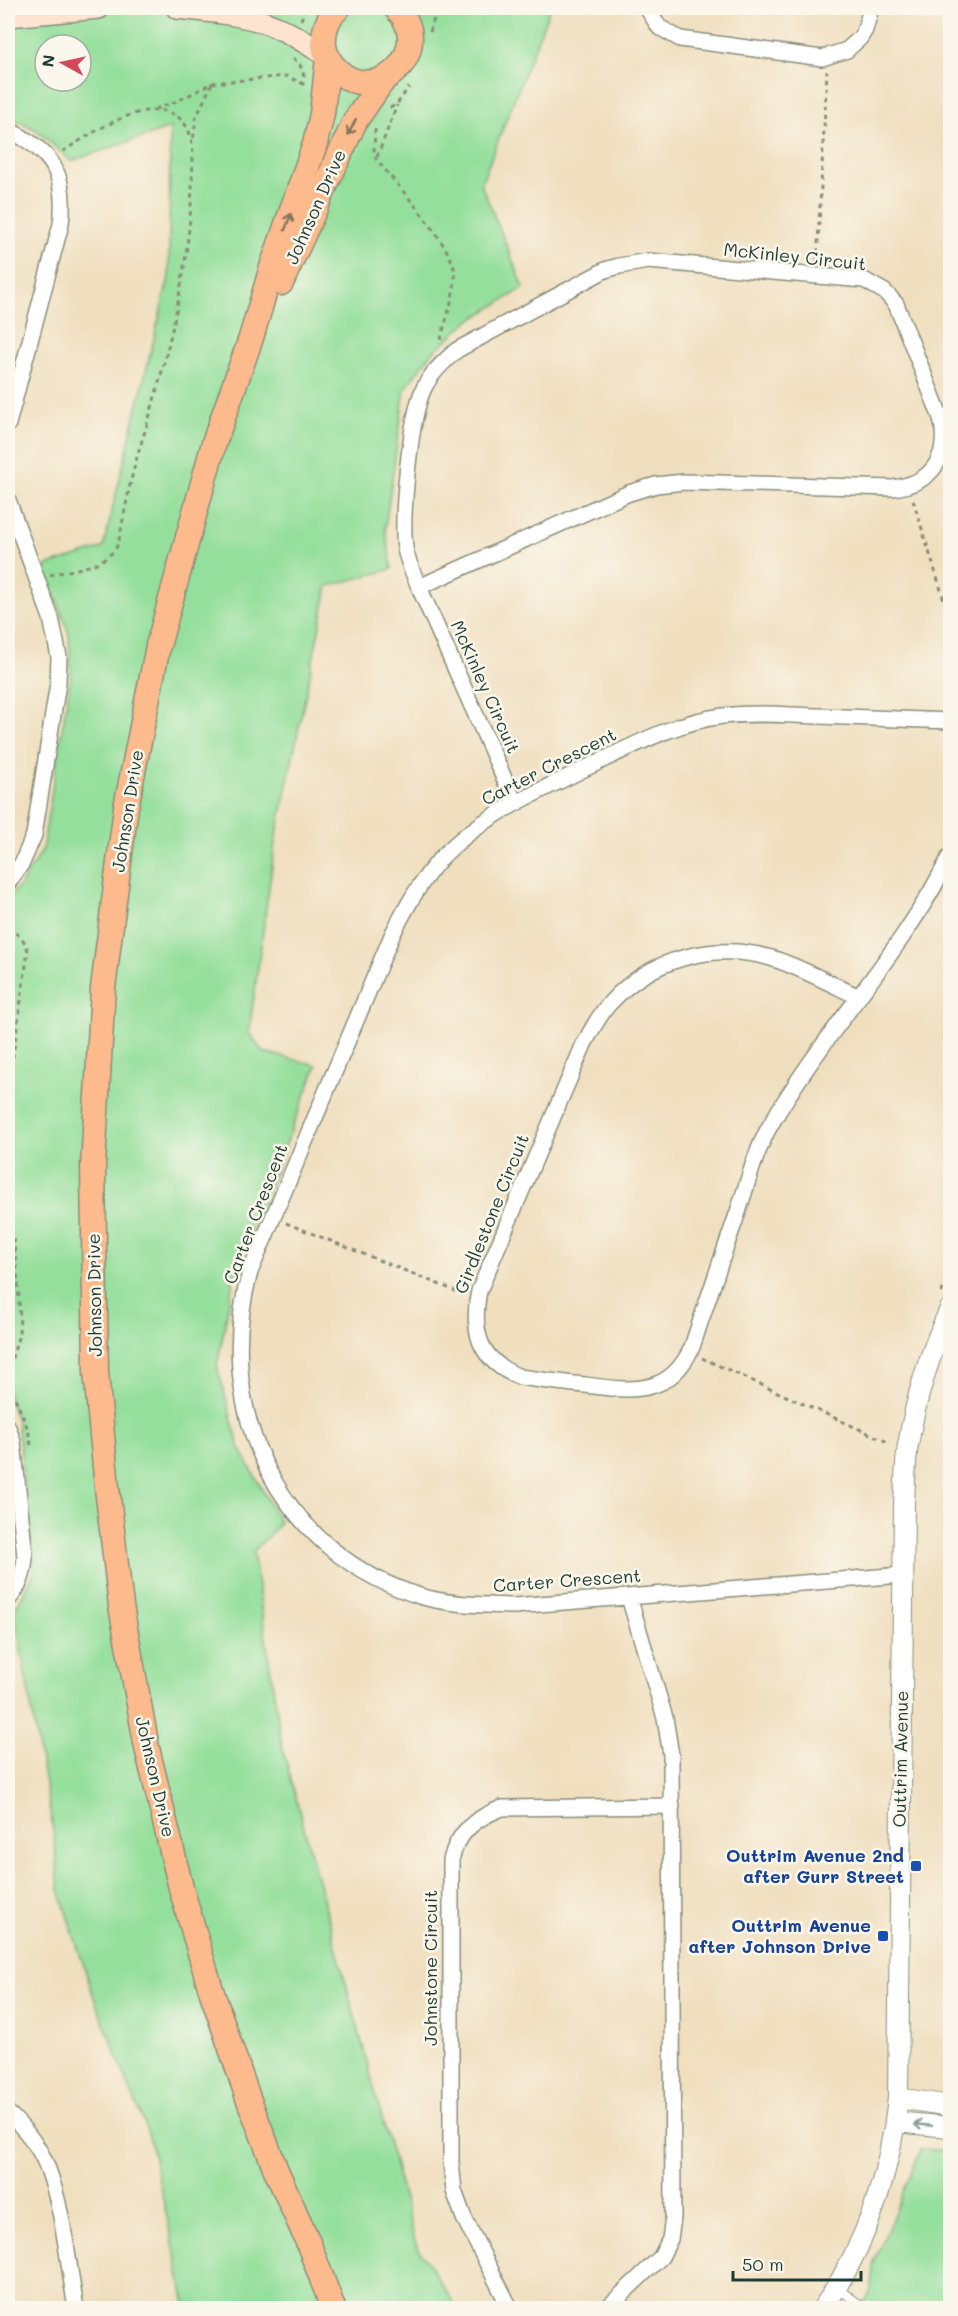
<svg xmlns="http://www.w3.org/2000/svg" width="958" height="2316" viewBox="0 0 958 2316" font-family="Mali,sans-serif">
	<style>
		.green { fill: #94df9b; stroke: #5a8e68; stroke-width: 1.5; fill-rule: evenodd }
		.lines { fill: none; stroke-linecap: round; stroke-linejoin: round }
		.service-casing { stroke: #888e7a; stroke-width: 10 }
		.minor-casing { stroke: #888e7a; stroke-width: 18 }
		.tertiary-casing { stroke: #888e7a; stroke-width: 22 }
		.secondary-casing { stroke: #888e7a; stroke-width: 24 }
		.primary-casing { stroke: #888e7a; stroke-width: 27 }
		.path { stroke: #888e7a; stroke-width: 3; stroke-dasharray: 4.5 4.5; stroke-linecap: butt }
		.service { stroke: #fff; stroke-width: 8 }
		.minor { stroke: #fff; stroke-width: 15 }
		.tertiary { stroke: #fff; stroke-width: 20 }
		.secondary { stroke: #fee3d1; stroke-width: 21 }
		.primary { stroke: #fcba8d; stroke-width: 24 }
		.oneway { stroke: #82755c }
		.oneway2 { stroke: #8f9e9a }
		.transit-dot { fill: #1a4fb4; stroke: #fbf7ec; stroke-width: 2 }
		.labels { text-anchor: middle; stroke-width: 5; stroke-linejoin: round; paint-order: stroke }
		.street-label { font-size: 18px; fill: #1f3d34; stroke: #fbf7ec }
		.transit-label { font-size: 18px; font-weight: bold; fill: #164399; stroke: #fbf7ec; text-anchor: end }
	</style>
	<rect width="100%" height="100%" fill="#fbf7ec"/>
	<filter id="ink" filterUnits="userSpaceOnUse"><feTurbulence type="fractalNoise" baseFrequency=".0167" numOctaves="2"/><feDisplacementMap in="SourceGraphic" scale="12" xChannelSelector="R" yChannelSelector="G"/><feConvolveMatrix kernelMatrix="1 2 1 2 8 2 1 2 1" color-interpolation-filters="sRGB"/></filter>
	<filter id="wash" filterUnits="userSpaceOnUse"><feTurbulence type="fractalNoise" baseFrequency=".008" numOctaves="4" result="noise"/><feDisplacementMap in="SourceGraphic" scale="24" xChannelSelector="R" yChannelSelector="G"/><feGaussianBlur stdDeviation="1.35" result="paint"/><feColorMatrix in="noise" values="0 0 0 0 0 0 0 0 0 0 0 0 0 0 0 0 0 1.4 0 .05"/><feComposite in="paint" operator="in"/></filter>
	<g filter="url(#wash)">
		<rect width="100%" height="100%" fill="#f0dfbf"/>
		<path class="green" d="M8,8H550L481,184L524,288L467,322L433,352L405,388L385,528L392,569L328,586L275,843L249,1033L263,1052L317,1065L234,1276L217,1366L239,1446L280,1523L253,1552L282,1746L416,2244L457,2308H187L149,2136L96,2003L59,1890L54,1834L14,1611L34,1573L17,1420L8,1398V897L20,886L42,851L71,676L69,634L45,566L103,548L169,277L170,128L71,161L35,129L8,117ZM45,45H81V81H45Z
			M921,2149L950,2151V2308H861L871,2291L873,2265Z"/>
	</g>
	<g filter="url(#ink)">
		<g class="lines">
			<defs>
				<path id="service" d="M837,2288L865,2308"/>
				<path id="minor" d="M647,8L659,27L680,39L822,58L847,50L860,38L865,30L871,8
					M8,130C53,151 67,175 61,224L8,424
					M8,500L51,618L59,657L58,683L34,835L22,863L8,883
					M419,587L629,493L656,485L684,482L892,488C933,484 950,456 941,418L896,304L885,292L864,280L648,261L619,266L605,270L457,350C444,361 431,373 424,388C410,416 401,517 405,548C407,561 414,575 419,587L515,803
					M859,997C833,985 798,966 771,958C714,942 651,958 611,1002C599,1014 592,1030 584,1044L479,1291C471,1332 479,1361 520,1377C542,1380 563,1383 585,1385C631,1391 670,1397 692,1347C707,1301 723,1255 739,1209C748,1181 756,1150 771,1124C824,1031 903,953 950,856
					M8,1427L13,1442L25,1556C24,1574 20,1586 8,1600
					M903,1575L514,1606C483,1605 453,1605 423,1597C281,1555 211,1412 250,1272L393,933C407,906 421,880 442,857C481,816 534,794 584,769C629,748 674,722 723,716C755,712 787,715 819,716C863,718 907,719 950,721
					M8,2113C23,2127 38,2145 46,2164C63,2206 68,2263 76,2308
					M512,2308L508,2304L464,2218L454,2191L451,2162V1860C458,1831 476,1818 502,1808L672,1806
					M607,2308L661,2257L670,2239L673,2218L671,1755L665,1718L629,1597"/>
				<path id="tertiary" d="M898,2098L950,2106
					M895,2122L950,2127
					M823,2308C866,2246 890,2173 898,2098L904,1505C905,1485 905,1464 908,1445C916,1397 930,1352 950,1309"/>
				<path id="secondary" d="M177,8C205,11 234,13 260,21C284,28 306,43 327,56
					M8,16L99,8"/>
				<path id="primary" d="M338,8C328,17 323,31 324,45C325,54 330,63 336,69C376,110 438,49 396,8
					M328,57L322,114L315,144L272,267L251,338L214,443L158,646L126,807L103,988L93,1166L96,1372L107,1488L121,1606L147,1748L181,1888L211,1990L247,2095L276,2170L308,2242L333,2308
					M281,283L355,121L384,79"/>
			</defs>
			<use href="#service" class="service-casing"/>
			<use href="#minor" class="minor-casing"/>
			<use href="#tertiary" class="tertiary-casing"/>
			<use href="#secondary" class="secondary-casing"/>
			<use href="#primary" class="primary-casing"/>
			<path class="path" d="M301,20L305,8
				M430,32L437,8
				M293,58L300,65L305,78
				M212,83L286,76L306,85
				M390,108L397,104L409,87
				M155,109L178,101L212,83L196,118L193,142
				M375,129L374,152L376,159C395,183 456,248 455,276C454,298 445,322 440,343
				M377,157L397,105
				M817,262L827,71
				M913,500L950,619
				M50,575C73,569 107,567 118,544C124,518 128,490 135,464C140,446 146,429 151,411C172,338 189,263 192,187C192,164 199,129 175,115C143,97 89,135 62,152
				M8,928C18,934 25,939 28,951L8,1091
				M8,1212C14,1229 22,1314 19,1332C17,1347 8,1362 10,1377C12,1402 30,1421 31,1448
				M286,1223L463,1294
				M941,1293L950,1278
				M702,1358L890,1443"/>
			<use href="#service" class="service"/>
			<use href="#minor" class="minor"/>
			<use href="#tertiary" class="tertiary"/>
			<use href="#secondary" class="secondary"/>
			<use href="#primary" class="primary"/>
		</g>
		<defs><path id="oneway-shaft" d="M-6 0H5M1.5-3L5.5 0L1.5 3" fill="none" stroke-width="1.6" stroke-linecap="round" stroke-linejoin="round" transform="scale(1.5)"/></defs>
		<g class="oneway">
			<use href="#oneway-shaft" transform="translate(352 127) rotate(116)"/>
			<use href="#oneway-shaft" transform="translate(288 222) rotate(-70)"/>
		</g>
		<use class="oneway2" href="#oneway-shaft" transform="translate(923 2125) rotate(-175)"/>
	</g>
	<g class="transit-dot">
		<rect x="910" y="1860" width="12" height="12" rx="3"/>
		<rect x="877" y="1930" width="12" height="12" rx="3"/>
	</g>
	<g class="labels">
		<g class="street-label">
			<text transform="translate(316 207) rotate(-66)" y="6">Johnson Drive</text>
			<text transform="translate(795 257) rotate(6)" y="6">McKinley Circuit</text>
			<text transform="translate(485 687) rotate(66)" y="6">McKinley Circuit</text>
			<text transform="translate(549 767) rotate(-27)" y="6">Carter Crescent</text>
			<text transform="translate(128 811) rotate(-81)" y="6">Johnson Drive</text>
			<text transform="translate(256 1214) rotate(-69)" y="6">Carter Crescent</text>
			<text transform="translate(492 1214) rotate(-68)" y="6">Girdlestone Circuit</text>
			<text transform="translate(95 1295) rotate(-91)" y="6">Johnson Drive</text>
			<text transform="translate(567 1581) rotate(-4)" y="6">Carter Crescent</text>
			<text transform="translate(901 1759) rotate(-89)" y="6">Outtrim Avenue</text>
			<text transform="translate(155 1777) rotate(77)" y="6">Johnson Drive</text>
			<text transform="translate(431 1968) rotate(-90)" y="6">Johnstone Circuit</text>
		</g>
		<g class="transit-label">
			<text x="904" y="1862">Outtrim Avenue 2nd<tspan x="904" dy="21">after Gurr Street</tspan></text>
			<text x="871" y="1932">Outtrim Avenue<tspan x="871" dy="21">after Johnson Drive</tspan></text>
		</g>
	</g>
	<rect width="958" height="2316" fill="none" stroke="#fbf7ec" stroke-width="30"/>
	<g transform="translate(63 63) rotate(278)"><circle r="28" fill="#fbf7ec" stroke="#a3ada2" stroke-width="1.5"/>
	<path d="M0-4.5L10 22L0 15L-10 22Z" fill="#d1495b"/>
	<text y="-9" font-size="16" font-weight="bold" text-anchor="middle" fill="#1f3d34">N</text>
	</g>
	<path d="M733 2271v9h128v-9" fill="none" stroke="#1f3d34" stroke-width="3"/>
	<text x="742" y="2271" font-size="18" fill="#1f3d34" stroke="#fbf7ec" stroke-width="4.5" paint-order="stroke">50 m</text>
</svg>
